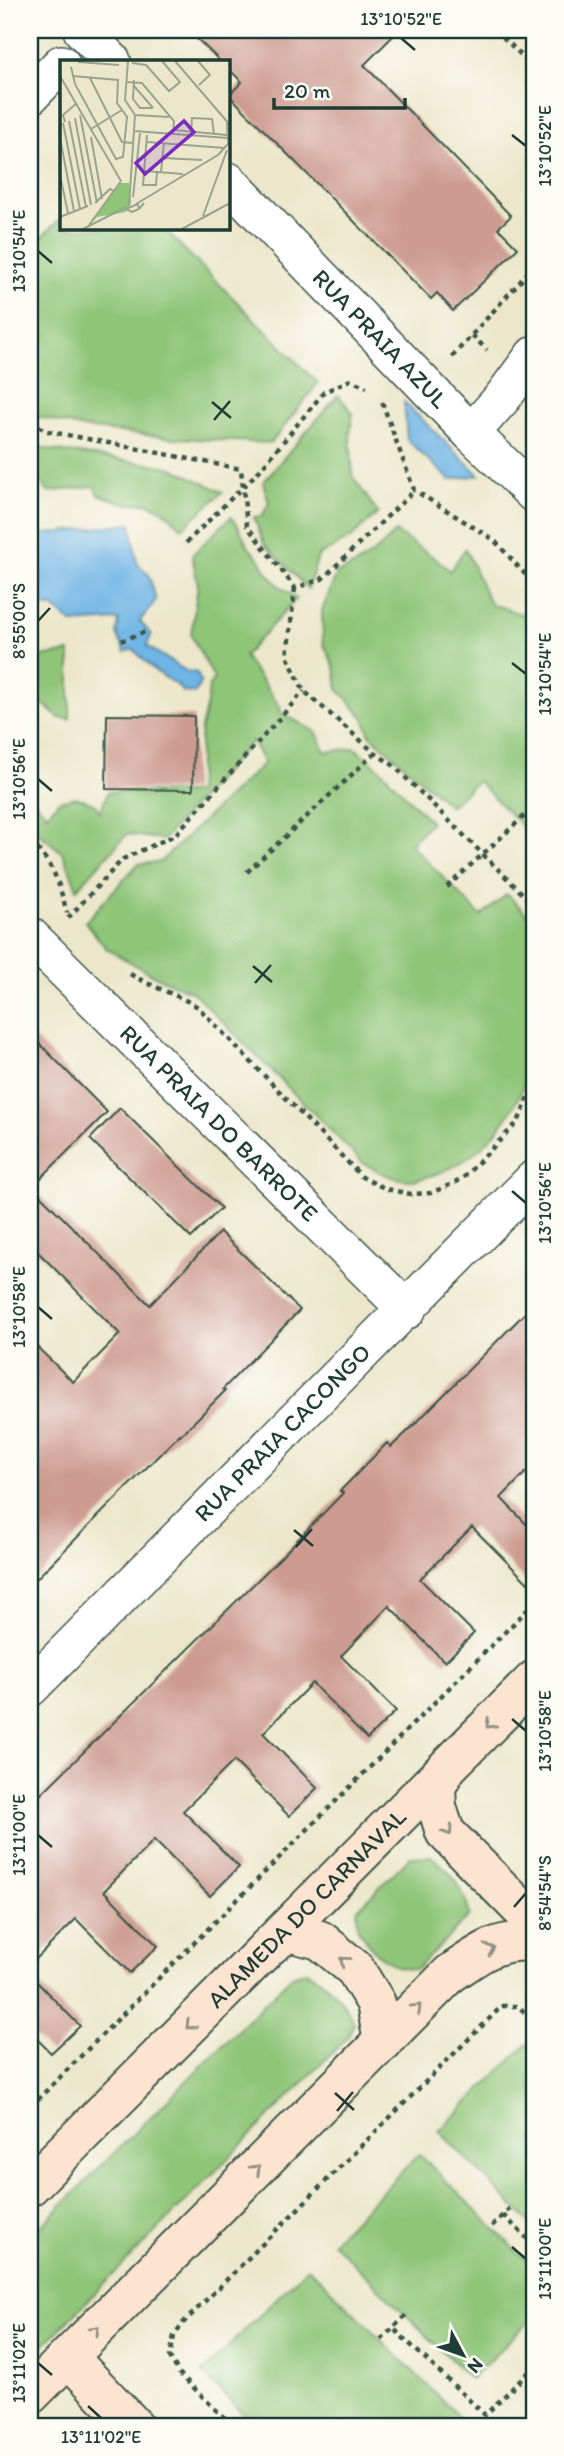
<svg xmlns="http://www.w3.org/2000/svg" width="564" height="2456" viewBox="0 0 564 2456" font-family="Itim,sans-serif">
	<style>
		.green { fill: #8ec577; stroke: #568156; stroke-width: 2 }
		.water { fill: #6eb4e5; stroke: #46788c; stroke-width: 2 }
		.building { fill: #cd9b90 }
		.lines { fill: none; stroke-linecap: round; stroke-linejoin: round }
		.street-casing { stroke: #3e564a; stroke-width: 40 }
		.secondary-casing { stroke: #3e564a; stroke-width: 42 }
		.path { stroke: #3e564a; stroke-width: 4.5; stroke-dasharray: 5 5; stroke-linecap: butt }
		.street { stroke: #fff; stroke-width: 37 }
		.secondary { stroke: #fde4d1; stroke-width: 38 }
		.oneway { stroke: #8e9082 }
		.ticks { fill: none; stroke: #1f3d34; stroke-width: 2.5 }
		.labels { text-anchor: middle; stroke-width: 6; stroke-linejoin: round; paint-order: stroke }
		.street-label { font-size: 24px; fill: #1f3d34; stroke: #fdfcf7 }
		.inset-road { fill: none; stroke: #9aa38e; stroke-width: 2 }
		.view { fill: #7b2cbf; fill-opacity: 0.15; stroke: #7b2cbf; stroke-width: 3.5 }
		.inset-edge { fill: none; stroke: #1f3d34; stroke-width: 3.5 }
		.neatline { fill: none; stroke: #1f3d34; stroke-width: 2.5 }
		.ticks-label { font-size: 18px; text-anchor: middle; fill: #1f3d34 }
	</style>
	<rect width="100%" height="100%" fill="#fdfcf7"/>
	<filter id="ink" filterUnits="userSpaceOnUse"><feTurbulence type="fractalNoise" baseFrequency=".0143" numOctaves="2"/><feDisplacementMap in="SourceGraphic" scale="14" xChannelSelector="R" yChannelSelector="G"/><feConvolveMatrix kernelMatrix="1 2 1 2 8 2 1 2 1" color-interpolation-filters="sRGB"/></filter>
	<filter id="wash" filterUnits="userSpaceOnUse"><feTurbulence type="fractalNoise" baseFrequency=".00686" numOctaves="4" result="noise"/><feDisplacementMap in="SourceGraphic" scale="28" xChannelSelector="R" yChannelSelector="G"/><feGaussianBlur stdDeviation="1.57" result="paint"/><feColorMatrix in="noise" values="0 0 0 0 0 0 0 0 0 0 0 0 0 0 0 0 0 1.4 0 .05"/><feComposite in="paint" operator="in"/></filter>
	<g filter="url(#wash)">
		<rect width="100%" height="100%" fill="#ece7ca"/>
		<path class="green" d="M61,218V228H163L318,383L271,443L174,438L84,428L30,415V249Z
			M338,395L353,413L350,434L353,477L378,513L351,538L318,556L308,589L264,544L254,517L262,516L269,503L263,482Z
			M30,445L51,450L170,467L223,492L182,528L164,511L148,503L127,504L97,494L95,486L48,492L30,465Z
			M231,517L237,524L249,548L259,558L266,571L277,584L296,599L244,656L281,708L279,711L317,733L325,752L355,748L380,769L431,822L410,844L481,916L507,894L534,921V1056C520,1107 490,1154 439,1173C430,1176 418,1181 408,1180C391,1179 377,1171 363,1163L193,992L159,978L107,949L85,922L138,864L160,862L264,763L252,741L163,840L127,834L77,889L63,853L30,826V797L47,814L59,801L76,797L94,803L100,812L108,792L197,793L201,728L207,703L209,686L214,678L191,635L198,585L192,555Z
			M395,532L435,558L450,571L465,549C475,567 480,586 491,604L534,618V839L478,781L450,806L370,735L364,718L338,689L335,668L323,643L322,611L337,573C360,565 379,551 395,532Z
			M70,652V719L59,718L30,692V662L46,656Z
			M431,1856C455,1875 462,1886 470,1915L416,1970L397,1967L376,1953L358,1929L357,1910L410,1857Z
			M306,1971C327,1982 345,2001 354,2023L348,2037L30,2359V2237L292,1976Z
			M527,2044L534,2051V2227L439,2131Z
			M419,2154L534,2268V2316L471,2379L332,2242Z
			M308,2267L468,2426H255L202,2373Z"/>
		<path class="water" d="M404,402L479,475L450,480L407,440Z
			M131,523L137,563L149,575L156,600L140,621L151,635L147,646L186,671L197,673L201,682L195,693L183,692L178,686L154,670L133,649L125,652L117,634L119,620L72,623L53,607L30,605V536Z"/>
		<g id="blocks">
			<path class="building" d="M188,30H399L364,65L511,216L498,228L518,248L453,311L437,293L431,299L229,95L242,82L228,68V61H220Z
				M107,715L194,716L193,790L106,789Z
				M30,1034L107,1112L32,1187L150,1305L220,1232L300,1310L223,1389L225,1391L181,1435L180,1434L30,1585V1340L73,1382L120,1334L30,1244Z
				M120,1108L221,1208L191,1238L90,1139Z
				M534,1304V1464L501,1498L534,1532V1589L472,1527L420,1579L474,1633L445,1662L389,1606L341,1656L396,1711L367,1739L312,1683L263,1733L317,1788L289,1816L234,1761L183,1811L239,1867L210,1896L154,1840L104,1891L158,1946L130,1973L76,1919L30,1965V1805L281,1557L343,1493L340,1491L387,1443L391,1447L410,1429Z
				M30,1975L80,2026L51,2053L30,2032Z"/>
		</g>
	</g>
	<g filter="url(#ink)">
		<use href="#blocks" fill-opacity="0" stroke="#3e564a" stroke-width="2"/>
		<g class="lines">
			<defs>
				<g id="street">
					<path d="M82,30L112,61"/>
					<path d="M30,96L61,64"/>
					<path id="s1" d="M228,181L471,433L534,494"/>
					<path d="M471,433L503,397L534,355"/>
					<path id="s2" d="M30,936L407,1310"/>
					<path id="s3" d="M30,1688L534,1179"/>
				</g>
				<g id="secondary">
					<path d="M446,1769L436,1787L437,1807L445,1832L534,1922"/>
					<path d="M268,1947L288,1932L320,1940L355,1969L376,2003L383,2042"/>
					<path id="s4" d="M30,2186L534,1680"/>
					<path d="M68,2357L134,2426"/>
					<path d="M30,2395L451,1973C481,1953 496,1939 534,1942"/>
				</g>
			</defs>
			<use href="#street" class="street-casing"/>
			<use href="#secondary" class="secondary-casing"/>
			<path class="path" d="M496,30L534,68
				M472,335L487,350
				M452,357L534,266
				M382,402L414,490L494,540L534,584
				M30,421L47,431L241,469L247,526L295,588L322,579L414,491
				M186,543L260,470L324,392L350,380L367,387
				M295,588L287,656L304,691L375,753L393,765L534,905
				M121,641L147,631
				M30,841C54,865 58,880 67,913
				M247,872L375,753
				M447,887L532,809
				M68,918L123,859L175,835L304,691
				M130,974C152,987 176,994 198,1007L362,1177L386,1189L411,1194L431,1193L461,1180L518,1122L534,1085
				M30,2107L534,1603
				M503,2215L534,2245
				M492,2226L513,2205
				M395,2330L485,2415L534,2367
				M381,2340L406,2315
				M232,2426L179,2373L170,2357L174,2336L183,2323L502,2006H518L534,2021"/>
			<use href="#street" class="street"/>
			<use href="#secondary" class="secondary"/>
		</g>
		<defs><path id="oneway-chevron" d="M-2-3.5L2.5 0L-2 3.5" fill="none" stroke-width="1.6" stroke-linecap="round" stroke-linejoin="round" transform="scale(1.75)"/></defs>
		<g class="oneway">
			<use href="#oneway-chevron" transform="translate(490 1724) rotate(135)"/>
			<use href="#oneway-chevron" transform="translate(448 1831) rotate(57)"/>
			<use href="#oneway-chevron" transform="translate(490 1949) rotate(-23)"/>
			<use href="#oneway-chevron" transform="translate(344 1961) rotate(-140)"/>
			<use href="#oneway-chevron" transform="translate(417 2008) rotate(-45)"/>
			<use href="#oneway-chevron" transform="translate(190 2025) rotate(135)"/>
			<use href="#oneway-chevron" transform="translate(256 2169) rotate(-45)"/>
			<use href="#oneway-chevron" transform="translate(95 2330) rotate(-45)"/>
		</g>
	</g>
	<path class="ticks" d="M401,38L415,50M512,135L526,146M38,251L52,263M212,402L231,418M214,420L230,401M38,621L50,608M512,663L526,674M38,779L52,791M253,966L272,982M255,983L271,965M512,1191L526,1203M38,1307L52,1319M294,1530L313,1546M296,1547L312,1529M512,1719L526,1731M38,1835L52,1847M514,1907L526,1893M335,2093L354,2110M337,2111L353,2092M512,2247L526,2259M38,2363L52,2375M88,2406L101,2418"/>
	<g class="labels">
		<g class="street-label">
			<text dy="8" stroke="none"><textPath href="#s1" startOffset="219">RUA PRAIA AZUL</textPath></text>
			<text dy="8" stroke="none"><textPath href="#s2" startOffset="266">RUA PRAIA DO BARROTE</textPath></text>
			<text dy="8" stroke="none"><textPath href="#s3" startOffset="359">RUA PRAIA CACONGO</textPath></text>
			<text dy="8" stroke="none"><textPath href="#s4" startOffset="392">ALAMEDA DO CARNAVAL</textPath></text>
		</g>
	</g>
	<g transform="translate(60 60)">
		<rect width="170" height="170" fill="#ece7ca"/>
		<path d="M60,123H69L71,143L66,152L37,157L30,165Z" fill="#8ec577"/>
		<path class="inset-road" d="M68,1L65,40L75,55L69,146M115,1L170,65M138,1L150,15L139,25M18,2L59,5M72,3L86,5L109,31L120,22L102,1M11,7L15,24L56,99L63,97L67,57L57,43L58,20L13,16M0,16L61,121M30,18L62,82L73,83M74,20L73,39L80,48H93M66,22L82,23L114,61L113,75M74,26L93,48M20,55L37,143M75,55L109,57M15,58L31,145M9,61L26,147M5,62L3,55L17,43M3,63L20,149M167,63L168,84M31,69L62,50M114,70L167,75M74,71L168,78M131,72L132,58L152,59L154,74M87,75L83,125H96L97,112M31,77L42,139M0,78L14,151M87,82L164,88M103,98L142,100M85,111L123,114M101,112L104,83M0,115L8,153M73,137L80,73M35,143L50,129L54,131M76,144L158,95L168,84M79,149L78,144L66,149L72,152L79,149L84,143M143,156L167,90M0,157L28,146M29,165L61,121M23,169L66,147M122,169L170,143"/>
		<path class="view" d="M124,61L134,72L85,114L76,103Z"/>
		<rect width="170" height="170" class="inset-edge"/>
	</g>
	<rect width="564" height="2456" fill="none" stroke="#fdfcf7" stroke-width="77"/>
	<g transform="translate(463 2355) rotate(131)" stroke="#fdfcf7" stroke-width="5" paint-order="stroke">
	<path d="M0-5L12 26L0 18L-12 26Z" fill="#1f3d34"/>
	<text y="-10" font-size="19" font-weight="bold" text-anchor="middle" fill="#1f3d34">N</text>
	</g>
	<path d="M274 98v10h131v-10" fill="none" stroke="#1f3d34" stroke-width="3.5"/>
	<text x="284" y="98" font-size="21" fill="#1f3d34" stroke="#fdfcf7" stroke-width="5" paint-order="stroke">20 m</text>
	<rect x="38" y="38" width="488" height="2380" class="neatline"/>
	<g class="ticks-label">
		<text x="401" y="25">13°10'52"E</text>
		<text transform="translate(545 146) rotate(-90)" y="6">13°10'52"E</text>
		<text transform="translate(19 251) rotate(-90)" y="6">13°10'54"E</text>
		<text transform="translate(19 621) rotate(-90)" y="6">8°55'00"S</text>
		<text transform="translate(545 674) rotate(-90)" y="6">13°10'54"E</text>
		<text transform="translate(19 779) rotate(-90)" y="6">13°10'56"E</text>
		<text transform="translate(545 1203) rotate(-90)" y="6">13°10'56"E</text>
		<text transform="translate(19 1307) rotate(-90)" y="6">13°10'58"E</text>
		<text transform="translate(545 1731) rotate(-90)" y="6">13°10'58"E</text>
		<text transform="translate(19 1835) rotate(-90)" y="6">13°11'00"E</text>
		<text transform="translate(545 1893) rotate(-90)" y="6">8°54'54"S</text>
		<text transform="translate(545 2259) rotate(-90)" y="6">13°11'00"E</text>
		<text transform="translate(19 2363) rotate(-90)" y="6">13°11'02"E</text>
		<text x="101" y="2443">13°11'02"E</text>
	</g>
</svg>
